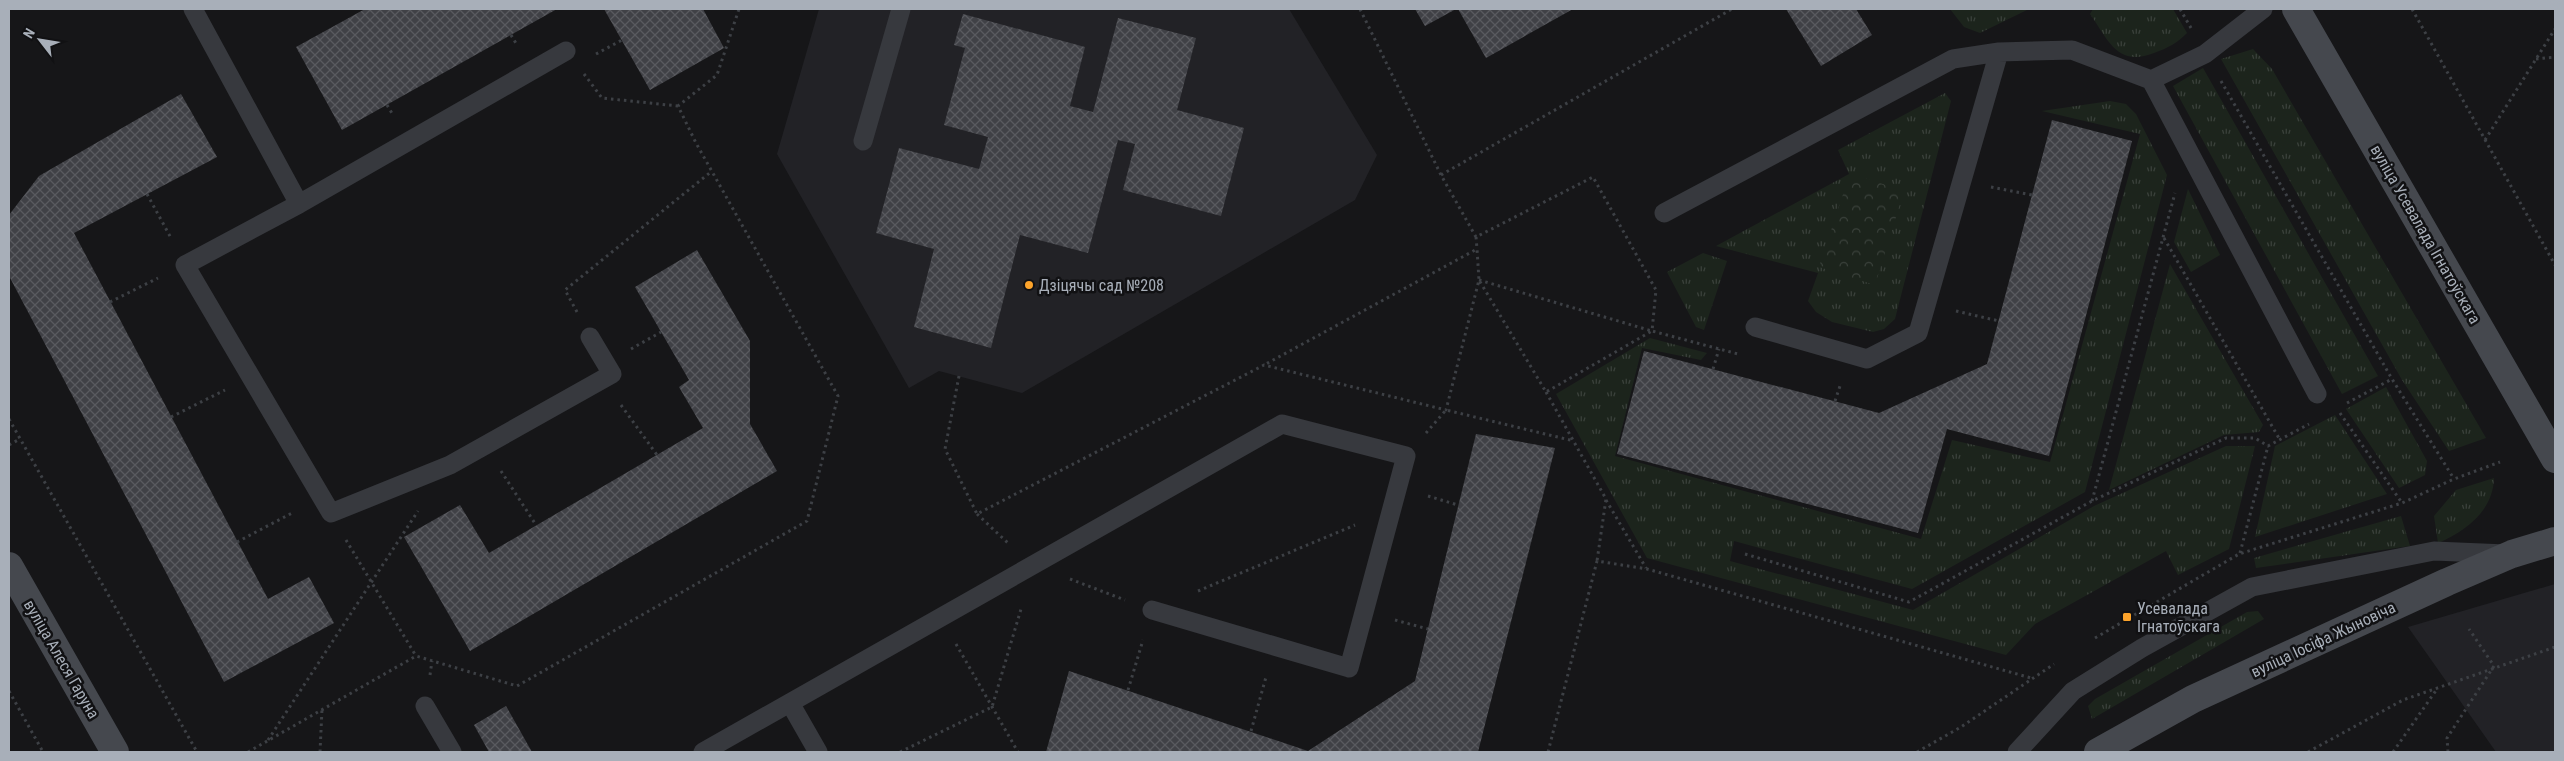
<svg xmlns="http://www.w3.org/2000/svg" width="2564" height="761" viewBox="0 0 2564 761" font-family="'Roboto Condensed',sans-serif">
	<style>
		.built { fill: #222226 }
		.grass { fill: url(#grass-tufts) }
		.park { fill: url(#park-crowns) }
		.building { fill: url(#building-cross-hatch) }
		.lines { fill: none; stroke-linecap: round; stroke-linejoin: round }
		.path { stroke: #3d4045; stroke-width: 3; stroke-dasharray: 2.5 4; stroke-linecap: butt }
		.lane { stroke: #37393e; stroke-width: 19 }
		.secondary { stroke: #45484e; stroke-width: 28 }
		.poi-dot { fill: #fca32b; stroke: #111113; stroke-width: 2 }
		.labels { text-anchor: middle; stroke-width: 5; stroke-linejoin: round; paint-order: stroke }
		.street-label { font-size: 16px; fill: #a8afb9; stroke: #111113 }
		.poi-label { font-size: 16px; fill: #a8afb9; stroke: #111113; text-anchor: start }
	</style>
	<defs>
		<pattern id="grass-tufts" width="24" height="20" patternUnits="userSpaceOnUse" patternTransform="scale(1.25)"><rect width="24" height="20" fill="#1c241c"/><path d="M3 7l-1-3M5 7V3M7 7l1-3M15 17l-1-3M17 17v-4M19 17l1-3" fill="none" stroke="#3a413b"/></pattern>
		<pattern id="park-crowns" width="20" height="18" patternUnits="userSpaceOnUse" patternTransform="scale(1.25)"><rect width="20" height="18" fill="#1c241c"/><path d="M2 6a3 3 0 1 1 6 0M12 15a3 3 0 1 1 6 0" fill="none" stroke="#3a413b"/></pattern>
		<pattern id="building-cross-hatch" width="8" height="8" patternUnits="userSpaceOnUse" patternTransform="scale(1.25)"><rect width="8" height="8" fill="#404146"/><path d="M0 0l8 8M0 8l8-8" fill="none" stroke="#595a5f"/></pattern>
	</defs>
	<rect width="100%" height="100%" fill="#161618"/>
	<path class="built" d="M819,9H1289L1377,155L1355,200L1022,393L939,371L909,388L777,154Z
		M2555,584V752H2496L2408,627Z"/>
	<path class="grass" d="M1950,9H2029L1980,33L1964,27Z
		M2093,9H2173L2187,33C2177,43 2168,48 2154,53C2117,67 2109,41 2090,14Z
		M2253,49L2272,69L2486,438L2449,451L2402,380L2221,59Z
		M2203,68L2378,376L2342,394L2173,86Z
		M1945,93L1951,101L1895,319L1884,329L1873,332L1832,322L1816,312L1808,301L1818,273L1716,246L1849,174L1838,150Z
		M2110,101L2126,104L2136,114L2167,175L2085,492L1912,589L1734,541L1730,561L1913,610L2094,506L2226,446H2255L2229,549L2178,575L2166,551L2035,624L2006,655L1647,558L1556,394L1650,338L1707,353L1701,360L1642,348L1615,456L1921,539L1952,440L2050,462L2140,134L2042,111Z
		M2188,189L2220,255L2191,272L2174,242Z
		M1703,253L1727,261L1704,330L1696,327L1667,272Z
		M2170,264L2263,425L2259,432L2224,435L2109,490Z
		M2386,387L2427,461L2425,475L2399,488L2346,409Z
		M2335,415L2387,494L2255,537L2275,446Z
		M2494,478C2493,511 2466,531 2438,543L2434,516L2456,490Z
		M2401,516L2410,546L2256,568L2254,558Z
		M2258,611L2264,619L2092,719L2088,706L2095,699L2247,612Z"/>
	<path class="park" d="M1850,173L1904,191L1875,285L1819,267Z"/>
	<path class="building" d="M365,9H557L342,130L296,47Z
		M604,9H703L724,48L650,90Z
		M1415,9H1456L1425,26Z
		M1458,9H1573L1486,58Z
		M1786,9H1856L1872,35L1821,66Z
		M963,14L1085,47L1070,106L1093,112L1118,18L1196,38L1177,110L1244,128L1221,216L1123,190L1135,144L1118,140L1088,253L1020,235L991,348L914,327L934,249L876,233L899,148L979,169L988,137L944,125L965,48L954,45Z
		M181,94L217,157L74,233L268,599L309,577L334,623L224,682L9,276V215L39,176Z
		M2052,120L2132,141L2049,456L1947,429L1918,533L1617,454L1644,351L1879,413L1987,364Z
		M697,250L750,341V424L777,471L470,651L404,537L460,505L489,553L703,428L679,387L689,380L635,287Z
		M1476,434L1555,448L1478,752H1046L1069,671L1308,751L1415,681Z
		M506,706L532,752H489L474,725Z"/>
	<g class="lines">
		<path class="path" d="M1360,9L1441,175L1476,237L1593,177L1656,290L1652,331L1738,354
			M2180,9L2191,28
			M2412,9L2555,265
			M511,35L517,45
			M596,54L622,40
			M2536,59L2555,57
			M584,74L602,98L678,106
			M2221,81L2392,379L2454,479
			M387,105L393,115
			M2485,140L2555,29
			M1441,175L1732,9
			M1991,187L2032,195
			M147,194L171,238
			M1476,237L1477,249
			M2164,238L2280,440
			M1479,280L1652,331L1546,392Z
			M110,302L158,278
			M1956,311L1999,321
			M577,312L565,290L712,171
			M631,349L661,332
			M1713,369L1719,349
			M959,376L945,449L977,514L1264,365L1446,410L1479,280L1477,249L1264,365
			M1546,392L1606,499L1597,561
			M1835,401L1841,383
			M2347,403L2392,379
			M621,405L657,455
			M2340,413L2402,503
			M171,417L225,390
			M9,419L197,752
			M1426,433L1446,410L1574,441
			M9,445L20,439
			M501,471L536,525
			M1428,496L1458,505
			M1606,500L1646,568
			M2092,501L2175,193
			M977,514L1009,544
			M346,540L416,656
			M237,542L294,512
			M2240,553L2268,446
			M1745,554L1909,602L2092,501L2226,438H2255L2268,446L2309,424
			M1070,579L1125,600
			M1198,591L1355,525
			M1395,620L1428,629
			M2095,638L2239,554L2402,503L2454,479L2500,462
			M956,644L1018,752
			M430,675L432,661
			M1128,690L1143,640
			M9,691L43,752
			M1251,731L1266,677
			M268,740L418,511
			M248,752L416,656L517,686L807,521L838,396L696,143L678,106L717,75L739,9
			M320,752L322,709
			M900,752L992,707L1021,609
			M1548,752L1597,561L1647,569L2031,678
			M1917,752L1961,727L2054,664
			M2308,752L2403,700L2555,647
			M2393,752L2437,689
			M2448,752L2447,738L2494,666L2469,629"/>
		<path class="lane" d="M193,9L299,204
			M566,51L299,204L185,265L331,513L450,465L612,374L590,337
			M2151,80L2205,54L2263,9
			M863,141L901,9
			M1664,213L1953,59L1999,52
			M1755,327L1867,359L1918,333L1999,52L2072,50L2151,80L2317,394
			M790,703L818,752
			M425,706L452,752
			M703,752L1282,424L1406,456L1349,668L1152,610
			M2017,752L2073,691L2142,648L2252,587L2434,551L2506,554"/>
		<path class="secondary" d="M2296,9L2555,459
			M9,566L115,752
			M2098,752L2193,699L2447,582L2512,554L2555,541"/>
	</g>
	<g class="poi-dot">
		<circle cx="1029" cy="285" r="5"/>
		<rect x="2122" y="612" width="10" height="10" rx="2.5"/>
	</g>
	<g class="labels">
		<g class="street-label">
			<text transform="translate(2426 234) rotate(60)" y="6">вуліца Усевалада Ігнатоўскага</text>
			<text transform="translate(2323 639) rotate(-25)" y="6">вуліца Іосіфа Жыновіча</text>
			<text transform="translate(62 659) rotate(60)" y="6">вуліца Алеся Гаруна</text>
		</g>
		<g class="poi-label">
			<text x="1039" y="291">Дзіцячы сад №208</text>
			<text x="2137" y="614">Усевалада<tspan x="2137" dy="18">Ігнатоўскага</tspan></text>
		</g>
	</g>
	<rect width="2564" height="761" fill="none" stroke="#a8afb9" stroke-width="20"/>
	<g transform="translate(40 40) rotate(301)" stroke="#111113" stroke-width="4" paint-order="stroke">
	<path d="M0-4L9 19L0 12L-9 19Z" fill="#a8afb9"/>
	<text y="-8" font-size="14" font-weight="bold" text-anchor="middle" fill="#a8afb9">N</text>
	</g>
</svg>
